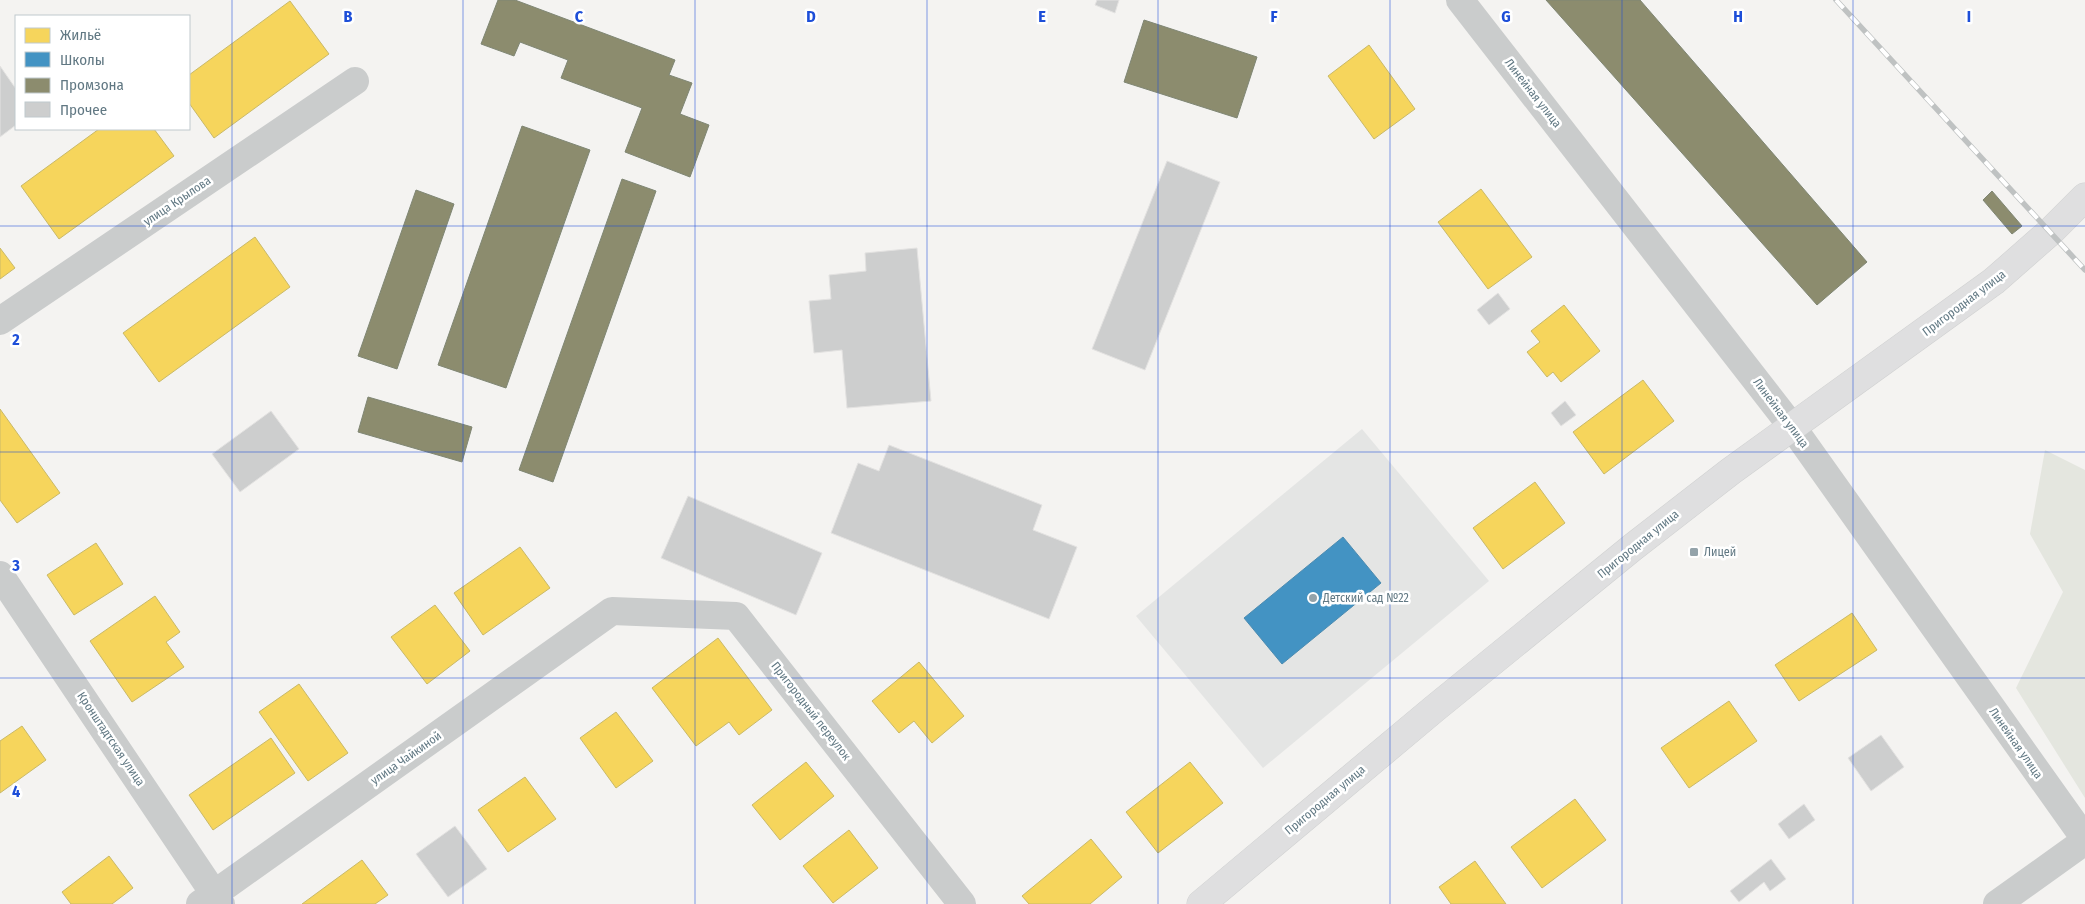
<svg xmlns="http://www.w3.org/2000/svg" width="2085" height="904" viewBox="0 0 2085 904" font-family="'Fira Sans Condensed',sans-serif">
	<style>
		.built { fill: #e4e5e4 }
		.green { fill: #e4e6df }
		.homes { fill: #f6d55c; stroke: #c9b968 }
		.schools { fill: #4393c3; stroke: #4c8bb0 }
		.industry { fill: #8c8c6e; stroke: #7f8674 }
		.building { fill: #cdcece; stroke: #e3e2e1 }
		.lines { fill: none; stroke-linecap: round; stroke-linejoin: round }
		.secondary-casing { stroke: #d0d1d1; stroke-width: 29 }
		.minor { stroke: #cacccc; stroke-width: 28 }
		.secondary { stroke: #dfdfe0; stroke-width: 28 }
		.rail-casing { stroke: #bfc2c2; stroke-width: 5.5 }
		.rail { stroke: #fff; stroke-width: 4; stroke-dasharray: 11; stroke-linecap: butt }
		.grid { fill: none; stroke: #1d4ed8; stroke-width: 1; stroke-opacity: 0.55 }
		.poi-dot { fill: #94a3aa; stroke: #fff; stroke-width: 2 }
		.labels { text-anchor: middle; stroke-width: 5; stroke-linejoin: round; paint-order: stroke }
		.street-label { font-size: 12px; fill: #617883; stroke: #fff }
		.poi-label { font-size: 12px; fill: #617883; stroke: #fff; text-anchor: start }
		.grid-label { font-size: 16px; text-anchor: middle; font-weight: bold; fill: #1d4ed8; stroke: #fff; stroke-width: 5; stroke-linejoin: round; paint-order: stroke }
	</style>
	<rect width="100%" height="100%" fill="#f4f3f1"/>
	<path class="built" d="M1362,429L1489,581L1263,768L1136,616Z"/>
	<path class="green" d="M2045,450L2085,470V798L2016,688L2063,592L2030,534Z"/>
	<path class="homes" d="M290,1L329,54L214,138L189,103V75Z
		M1369,45L1415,109L1374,139L1328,76Z
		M99,129H154L174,156L59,239L21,186Z
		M1481,189L1532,257L1488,289L1438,222Z
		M255,237L290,287L159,382L123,333Z
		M0,248L15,268L0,279Z
		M1564,305L1600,351L1561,382L1553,372L1547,377L1527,352L1540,342L1531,331Z
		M1643,380L1674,421L1604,474L1573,432Z
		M0,409L60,493L17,523L0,500Z
		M1535,482L1565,523L1503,569L1473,528Z
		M96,543L123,584L74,615L47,575Z
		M520,547L550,588L483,635L454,593Z
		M155,596L180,632L166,642L184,667L132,702L90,641Z
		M435,605L470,651L427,684L391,637Z
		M1852,613L1877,650L1799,701L1775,665Z
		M718,638L772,710L739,735L729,722L696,746L652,688Z
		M919,662L964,716L932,743L914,721L899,733L872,701Z
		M299,684L348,753L308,781L259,712Z
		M1729,701L1757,741L1689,788L1661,748Z
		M616,712L653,761L616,788L580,738Z
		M22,726L46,760L0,793V741Z
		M271,738L295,773L213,830L189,795Z
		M806,762L834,796L780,840L752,805Z
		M1190,762L1223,803L1158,853L1126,812Z
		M525,777L556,819L508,852L478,810Z
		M1575,799L1606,840L1542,888L1511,847Z
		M849,830L878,868L833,903L803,866Z
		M1091,839L1122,877L1090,904H1029L1022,896Z
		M109,856L133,888L112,904H71L62,892Z
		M362,860L388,895L375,904H302Z
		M1475,861L1506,904H1451L1439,887Z"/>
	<path class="schools" d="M1343,537L1381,583L1282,664L1244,618Z"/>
	<path class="industry" d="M498,0H515L675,60L669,75L692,83L680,114L709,125L690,177L625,152L642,108L561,78L568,60L520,42L514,56L481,44Z
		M1546,0H1640L1867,262L1817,305Z
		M1144,20L1257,57L1237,118L1124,82Z
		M522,126L590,150L506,388L438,365Z
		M622,179L656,191L553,482L519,470Z
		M416,190L454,204L397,369L358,356Z
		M1992,191L2022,226L2012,234L1983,200Z
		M368,397L472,427L462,462L358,432Z"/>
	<path class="building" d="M1097,0H1119L1115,13L1095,5Z
		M0,66L16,89V125L0,137Z
		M1167,161L1220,182L1145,370L1092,349Z
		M917,248L931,401L847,408L842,350L814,353L809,301L831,299L829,275L866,271L865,253Z
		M1498,293L1510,309L1489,325L1477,310Z
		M1565,401L1576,415L1561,426L1551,413Z
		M271,411L299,449L240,492L212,454Z
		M889,445L1042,505L1033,530L1077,547L1049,619L831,533L858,463L879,471Z
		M688,496L822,553L796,615L661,558Z
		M1881,735L1904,767L1871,791L1848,758Z
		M1804,804L1815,820L1789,839L1778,824Z
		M455,826L487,869L448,897L416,854Z
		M1771,859L1786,879L1770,891L1764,882L1739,902L1730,891Z"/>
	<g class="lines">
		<defs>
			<path id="secondary" d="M1201,904L1434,709L1633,547L1731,471L1994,281L2051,231L2085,197"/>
		</defs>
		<use href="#secondary" class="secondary-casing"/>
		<path class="minor" d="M1460,0L1793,428L2085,839
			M0,321L355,81
			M0,575L221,904
			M200,904L612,611L736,616L962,904
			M1997,904L2085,841"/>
		<use href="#secondary" class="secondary"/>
		<defs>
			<path id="rail" d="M1836,0L2085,270"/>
		</defs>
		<use href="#rail" class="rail-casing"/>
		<use href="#rail" class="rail"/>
	</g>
	<path class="grid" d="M232,0V904M463,0V904M695,0V904M927,0V904M1158,0V904M1390,0V904M1622,0V904M1853,0V904M0,226H2085M0,452H2085M0,678H2085"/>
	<g class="poi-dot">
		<rect x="1689" y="547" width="10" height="10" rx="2.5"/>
		<circle cx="1313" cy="598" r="5"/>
	</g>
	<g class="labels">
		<g class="street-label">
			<text transform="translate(1533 93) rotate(52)" y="4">Линейная улица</text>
			<text transform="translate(177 201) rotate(-34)" y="4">улица Крылова</text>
			<text transform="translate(1964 303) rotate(-37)" y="4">Пригородная улица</text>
			<text transform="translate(1781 413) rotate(53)" y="4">Линейная улица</text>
			<text transform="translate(1638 544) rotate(-39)" y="4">Пригородная улица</text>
			<text transform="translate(811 711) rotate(52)" y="4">Пригородный переулок</text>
			<text transform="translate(111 739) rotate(56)" y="4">Кронштадтская улица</text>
			<text transform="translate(2016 743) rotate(55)" y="4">Линейная улица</text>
			<text transform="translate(406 758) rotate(-35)" y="4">улица Чайкиной</text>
			<text transform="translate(1325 800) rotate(-40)" y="4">Пригородная улица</text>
		</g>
		<g class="poi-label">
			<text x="1704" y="556">Лицей</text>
			<text x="1323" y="602">Детский сад №22</text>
		</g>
	</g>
	<g class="grid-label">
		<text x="348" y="22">B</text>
		<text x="579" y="22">C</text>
		<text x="811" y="22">D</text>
		<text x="1042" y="22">E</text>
		<text x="1274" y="22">F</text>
		<text x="1506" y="22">G</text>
		<text x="1738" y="22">H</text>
		<text x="1969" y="22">I</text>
		<text x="16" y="345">2</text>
		<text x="16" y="571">3</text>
		<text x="16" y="797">4</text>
	</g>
	<rect x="15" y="15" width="175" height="115" fill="#ffffff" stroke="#c0c9cd"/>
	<rect x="25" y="28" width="25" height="15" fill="#f6d55c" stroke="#c0c9cd"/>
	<text x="60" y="40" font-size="15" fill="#617883">Жильё</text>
	<rect x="25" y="52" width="25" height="15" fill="#4393c3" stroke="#c0c9cd"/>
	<text x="60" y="65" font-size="15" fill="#617883">Школы</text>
	<rect x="25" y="78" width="25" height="15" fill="#8c8c6e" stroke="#c0c9cd"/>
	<text x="60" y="90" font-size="15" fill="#617883">Промзона</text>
	<rect x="25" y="102" width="25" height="15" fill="#cdcece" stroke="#c0c9cd"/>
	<text x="60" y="115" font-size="15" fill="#617883">Прочее</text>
</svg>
